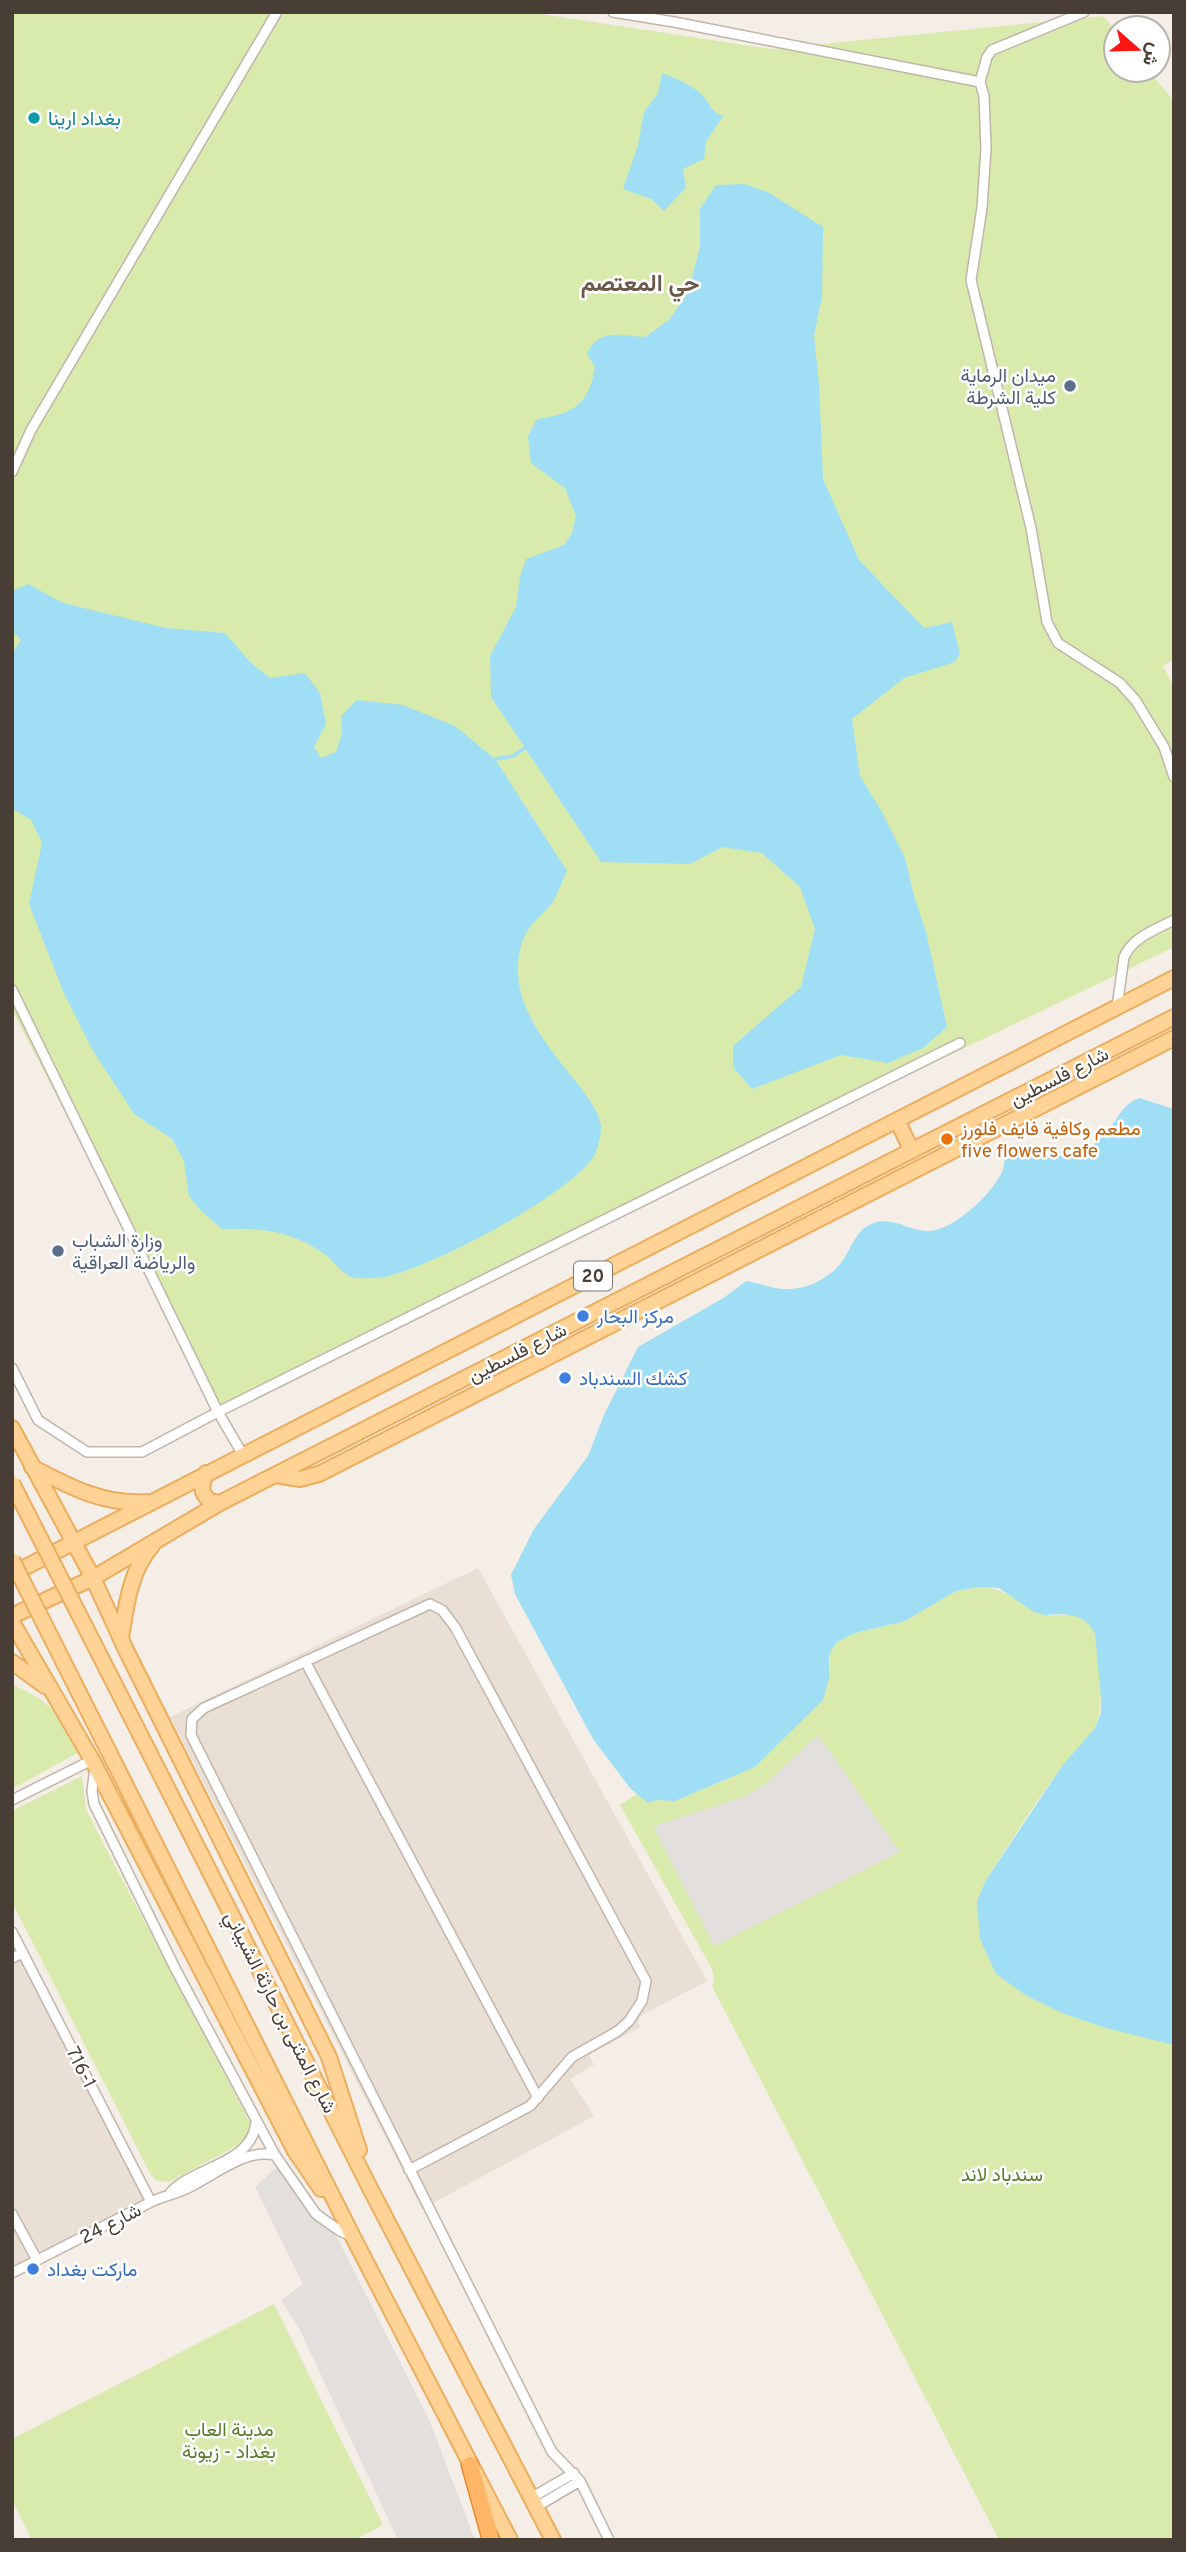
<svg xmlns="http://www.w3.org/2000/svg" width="1186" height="2552" viewBox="0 0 1186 2552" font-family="Overpass,Vazirmatn,sans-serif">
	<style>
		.residential { fill: #e9dfd4 }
		.green { fill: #d8ebad }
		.parking { fill: #e2dfdc }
		.water { fill: #9fdef5 }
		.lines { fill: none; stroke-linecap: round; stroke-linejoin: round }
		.stream { stroke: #9fdef5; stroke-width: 3.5 }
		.minor-casing { stroke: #c0b5a9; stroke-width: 12 }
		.primary-casing { stroke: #ebad5e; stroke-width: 18 }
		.motorway-casing { stroke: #e7892f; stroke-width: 19 }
		.minor { stroke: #fff; stroke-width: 9 }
		.primary { stroke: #ffd295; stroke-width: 14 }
		.motorway { stroke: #ffb767; stroke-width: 16 }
		.primary-bridge-casing { stroke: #ebad5e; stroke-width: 18; stroke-linecap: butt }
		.primary-bridge { stroke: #ffd295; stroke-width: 14 }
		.culture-dot { fill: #0f9aa8; stroke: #fff; stroke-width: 2.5 }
		.service-dot { fill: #5c6f8a; stroke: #fff; stroke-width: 2.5 }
		.food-dot { fill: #e8710a; stroke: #fff; stroke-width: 2.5 }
		.shop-dot { fill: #3f7fe0; stroke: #fff; stroke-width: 2.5 }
		.labels { text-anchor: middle; stroke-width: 5; stroke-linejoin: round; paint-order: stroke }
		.shield { fill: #fff; stroke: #7f7872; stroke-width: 2 }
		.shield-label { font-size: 18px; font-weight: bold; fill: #483e35 }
		.culture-label { font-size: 19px; fill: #0d838f; stroke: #fff; text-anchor: start }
		.service-label { font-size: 19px; fill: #4e5e75; stroke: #fff; text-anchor: end }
		.street-label { font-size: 19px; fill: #483e35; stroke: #fff }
		.food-label { font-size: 19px; fill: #c56008; stroke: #fff; text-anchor: start }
		.shop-label { font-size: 19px; fill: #366cbe; stroke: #fff; text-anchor: start }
		.park-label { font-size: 19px; fill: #537d25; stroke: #fff }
		.quarter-label { font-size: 23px; font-weight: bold; fill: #6b5a4c; stroke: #fff }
	</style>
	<rect width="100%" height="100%" fill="#f4eee7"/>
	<path class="residential" d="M478,1568L707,1981L642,2015L638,2022L640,2027L589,2055L594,2065L570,2079L594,2116L422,2209L170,1717Z
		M12,1931L151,2202L12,2275Z"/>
	<path class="green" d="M12,12H528L771,49L1103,16L1116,31V70H1148L1174,101V659L1163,666L1174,687V947L219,1408L12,1010Z
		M980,1587C1010,1589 1017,1603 1043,1614C1057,1619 1074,1609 1089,1623C1102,1637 1105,1711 1095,1728C1087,1743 1071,1755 1061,1768C1034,1804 1010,1842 986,1880L1027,1996C1075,2020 1122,2031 1174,2045V2540H999L712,1986L714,1981L712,1969L620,1805L638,1793L656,1800L675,1801L755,1767L823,1700L830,1664L829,1654L837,1642L855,1633L905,1621L956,1591Z
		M12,1684L39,1698L60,1716L79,1752L12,1789Z
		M82,1776L86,1809L102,1841L251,2124L248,2136L244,2142L169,2182L157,2181L151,2175L12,1902V1811Z
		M274,2304L383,2525L354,2540H32L12,2499V2439Z"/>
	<path class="parking" d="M818,1735L900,1852L714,1946L653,1826L744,1797L764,1785Z
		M279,2165L315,2220L333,2232L339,2241L430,2422L475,2540H398L299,2328L281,2300L303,2284L255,2187Z"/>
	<path class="water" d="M662,73C675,78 693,85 703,96C711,105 711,112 723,116L706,142L704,159L683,169L686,187L664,211L651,199L623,189L638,145L644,112L658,93Z
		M744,184L768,192L823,227L822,296L814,336L819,384L823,479L859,560L924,628L952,622L960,654L955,662L904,678L852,719L860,776L883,814L905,858L914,896L926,932L947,1027L923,1048L888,1063L841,1055L752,1089L733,1067V1046L801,987L815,929L800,887L762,853L722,847L690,864L601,862L491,697L490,656L516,607L520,577L526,559L564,545L572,533L576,516L565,488L531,463L528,436L537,419C573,414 589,405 595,367L587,354C599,327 620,336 645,337L669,320L688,293L700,247V209L716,185Z
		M28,584L63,603L166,628L225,633L250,662L270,678L305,673L320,693L326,724L314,747L321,758L336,752L342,733L341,716L357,700L403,705L455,726L495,759L567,871C562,881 558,895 551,904C538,921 527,924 521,946C505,1003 552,1050 583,1091C590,1100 601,1116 601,1128C601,1135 598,1148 595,1154C576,1192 420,1275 377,1278C371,1278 357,1279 351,1277C342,1273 334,1262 327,1256C319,1250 309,1244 300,1240C275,1229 249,1228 222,1229L200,1210L189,1196L184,1161L172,1139L134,1114L92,1049L63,991L29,904L42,843L31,820L12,808V654L21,640L12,630V591Z
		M1139,1098L1174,1109V2045L1106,2028L1062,2013L1027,1996L996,1974L980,1939L977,1901L986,1880L1062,1766L1095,1728L1101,1713V1697L1095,1634L1089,1624L1079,1617L1064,1614L1045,1615L1034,1612L999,1588L980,1587L956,1591L905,1621L855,1633L837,1642L829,1654V1679L823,1700L755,1767L675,1801L656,1800L648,1803L630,1788L593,1739L515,1594L511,1575L534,1529L588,1456L604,1415L638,1347L725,1297L746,1281C758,1283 771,1288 783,1289C806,1291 831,1278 843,1260C853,1245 858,1226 877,1222C896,1218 911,1232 929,1231C954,1230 992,1194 1002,1172C1005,1165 1005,1158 1004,1151L1016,1145C1045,1162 1083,1160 1106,1133C1118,1120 1121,1105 1139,1098Z"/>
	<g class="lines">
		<path class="stream" d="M495,759L513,756L525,748"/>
		<defs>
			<path id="minor" d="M613,12L674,22L980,82L984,96L986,148L982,208L971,280L1031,528L1047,622L1058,643L1120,683L1136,701L1164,747L1174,777
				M980,82L987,57L992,50L1084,12
				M12,472L31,430L277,12
				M12,990L218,1412L243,1455
				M1117,1007L1124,957C1133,937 1155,930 1174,920
				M12,1368L38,1420L87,1452H142L218,1412L960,1043
				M305,1661L538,2098
				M95,1768L92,1791L94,1804L176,1970L275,2155L316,2214L340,2231L352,2236
				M12,1800L92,1760
				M12,1932L151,2202
				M12,1958L23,1953
				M409,2170L530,2106L572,2057L618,2031L629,2021L642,2001L646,1981L455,1627L442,1610L430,1604L204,1708L192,1719L191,1735L552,2452L580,2481L609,2540
				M170,2193C194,2166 251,2165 256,2123
				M12,2214L37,2260
				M12,2273L151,2202C163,2196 176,2194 188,2188C213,2176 245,2148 275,2155
				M531,2498L574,2473
				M536,2507L580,2481"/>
			<path id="primary" d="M897,1120L912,1151
				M12,1428L93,1578L126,1650L329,2057L359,2150
				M32,1467C70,1487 103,1505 147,1502
				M206,1473C202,1485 199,1492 210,1501L220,1503
				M276,1475L300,1479L319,1474L1174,1038
				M12,1574L1174,978
				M12,1616L93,1578L220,1503L1174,1017
				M12,1622L92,1760L295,2151L321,2189
				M121,1638C126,1607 130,1570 152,1546
				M12,1662L45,1686
				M148,1750L372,2192L553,2540
				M116,1766L353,2237L510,2540"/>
			<path id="motorway" d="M470,2465L491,2540"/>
		</defs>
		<use href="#minor" class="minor-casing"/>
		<use href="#primary" class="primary-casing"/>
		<use href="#motorway" class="motorway-casing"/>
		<use href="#minor" class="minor"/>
		<use href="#primary" class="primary"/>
		<use href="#motorway" class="motorway"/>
		<defs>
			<path id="primary-bridge" d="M12,1483L148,1750
				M12,1560L116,1766"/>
		</defs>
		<use href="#primary-bridge" class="primary-bridge-casing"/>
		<use href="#primary-bridge" class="primary-bridge"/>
	</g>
	<circle class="culture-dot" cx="34" cy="118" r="7"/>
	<g class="service-dot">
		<circle cx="1070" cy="386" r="7"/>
		<circle cx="58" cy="1251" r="7"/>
	</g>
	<circle class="food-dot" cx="947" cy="1139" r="7"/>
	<g class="shop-dot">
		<circle cx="583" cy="1316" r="7"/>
		<circle cx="565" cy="1378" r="7"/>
		<circle cx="33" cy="2269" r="7"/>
	</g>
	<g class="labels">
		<rect class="shield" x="574" y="1261.5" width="38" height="29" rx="5"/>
		<g class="shield-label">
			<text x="593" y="1282">20</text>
		</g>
		<g class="culture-label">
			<text x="48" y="125">بغداد ارينا</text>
		</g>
		<g class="service-label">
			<text x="1056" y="382">ميدان الرماية<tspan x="1056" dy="22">كلية الشرطة</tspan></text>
			<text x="72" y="1247" text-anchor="start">وزارة الشباب<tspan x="72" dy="22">والرياضة العراقية</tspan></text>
		</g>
		<g class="street-label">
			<text transform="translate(1059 1076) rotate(-27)" y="7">شارع فلسطين</text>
			<text transform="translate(517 1352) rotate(-27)" y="7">شارع فلسطين</text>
			<text transform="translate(281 2012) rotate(63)" y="7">شارع المثنى بن حارثة الشيباني</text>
			<text transform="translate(82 2067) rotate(63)" y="7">716-1</text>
			<text transform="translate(110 2223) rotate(-27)" y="7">شارع 24</text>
		</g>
		<g class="food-label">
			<text x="961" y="1135">مطعم وكافية فايف فلورز<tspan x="961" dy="22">five flowers cafe</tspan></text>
		</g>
		<g class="shop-label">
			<text x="597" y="1323">مركز البحار</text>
			<text x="579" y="1385">كشك السندباد</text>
			<text x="47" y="2276">ماركت بغداد</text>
		</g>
		<g class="park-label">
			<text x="1002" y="2181">سندباد لاند</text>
			<text x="229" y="2436">مدينة العاب<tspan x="229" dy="22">بغداد - زيونة</tspan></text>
		</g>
		<g class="quarter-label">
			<text x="640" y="291">حي المعتصم</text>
		</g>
	</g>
	<rect width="1186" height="2552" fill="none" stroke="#483e35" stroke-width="28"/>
	<g transform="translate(1137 49) rotate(110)"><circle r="33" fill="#ffffff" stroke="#b6b2ae" stroke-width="2"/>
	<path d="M0-5L12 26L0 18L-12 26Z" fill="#ff1513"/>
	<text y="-10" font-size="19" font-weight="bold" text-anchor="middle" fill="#483e35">ش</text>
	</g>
</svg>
